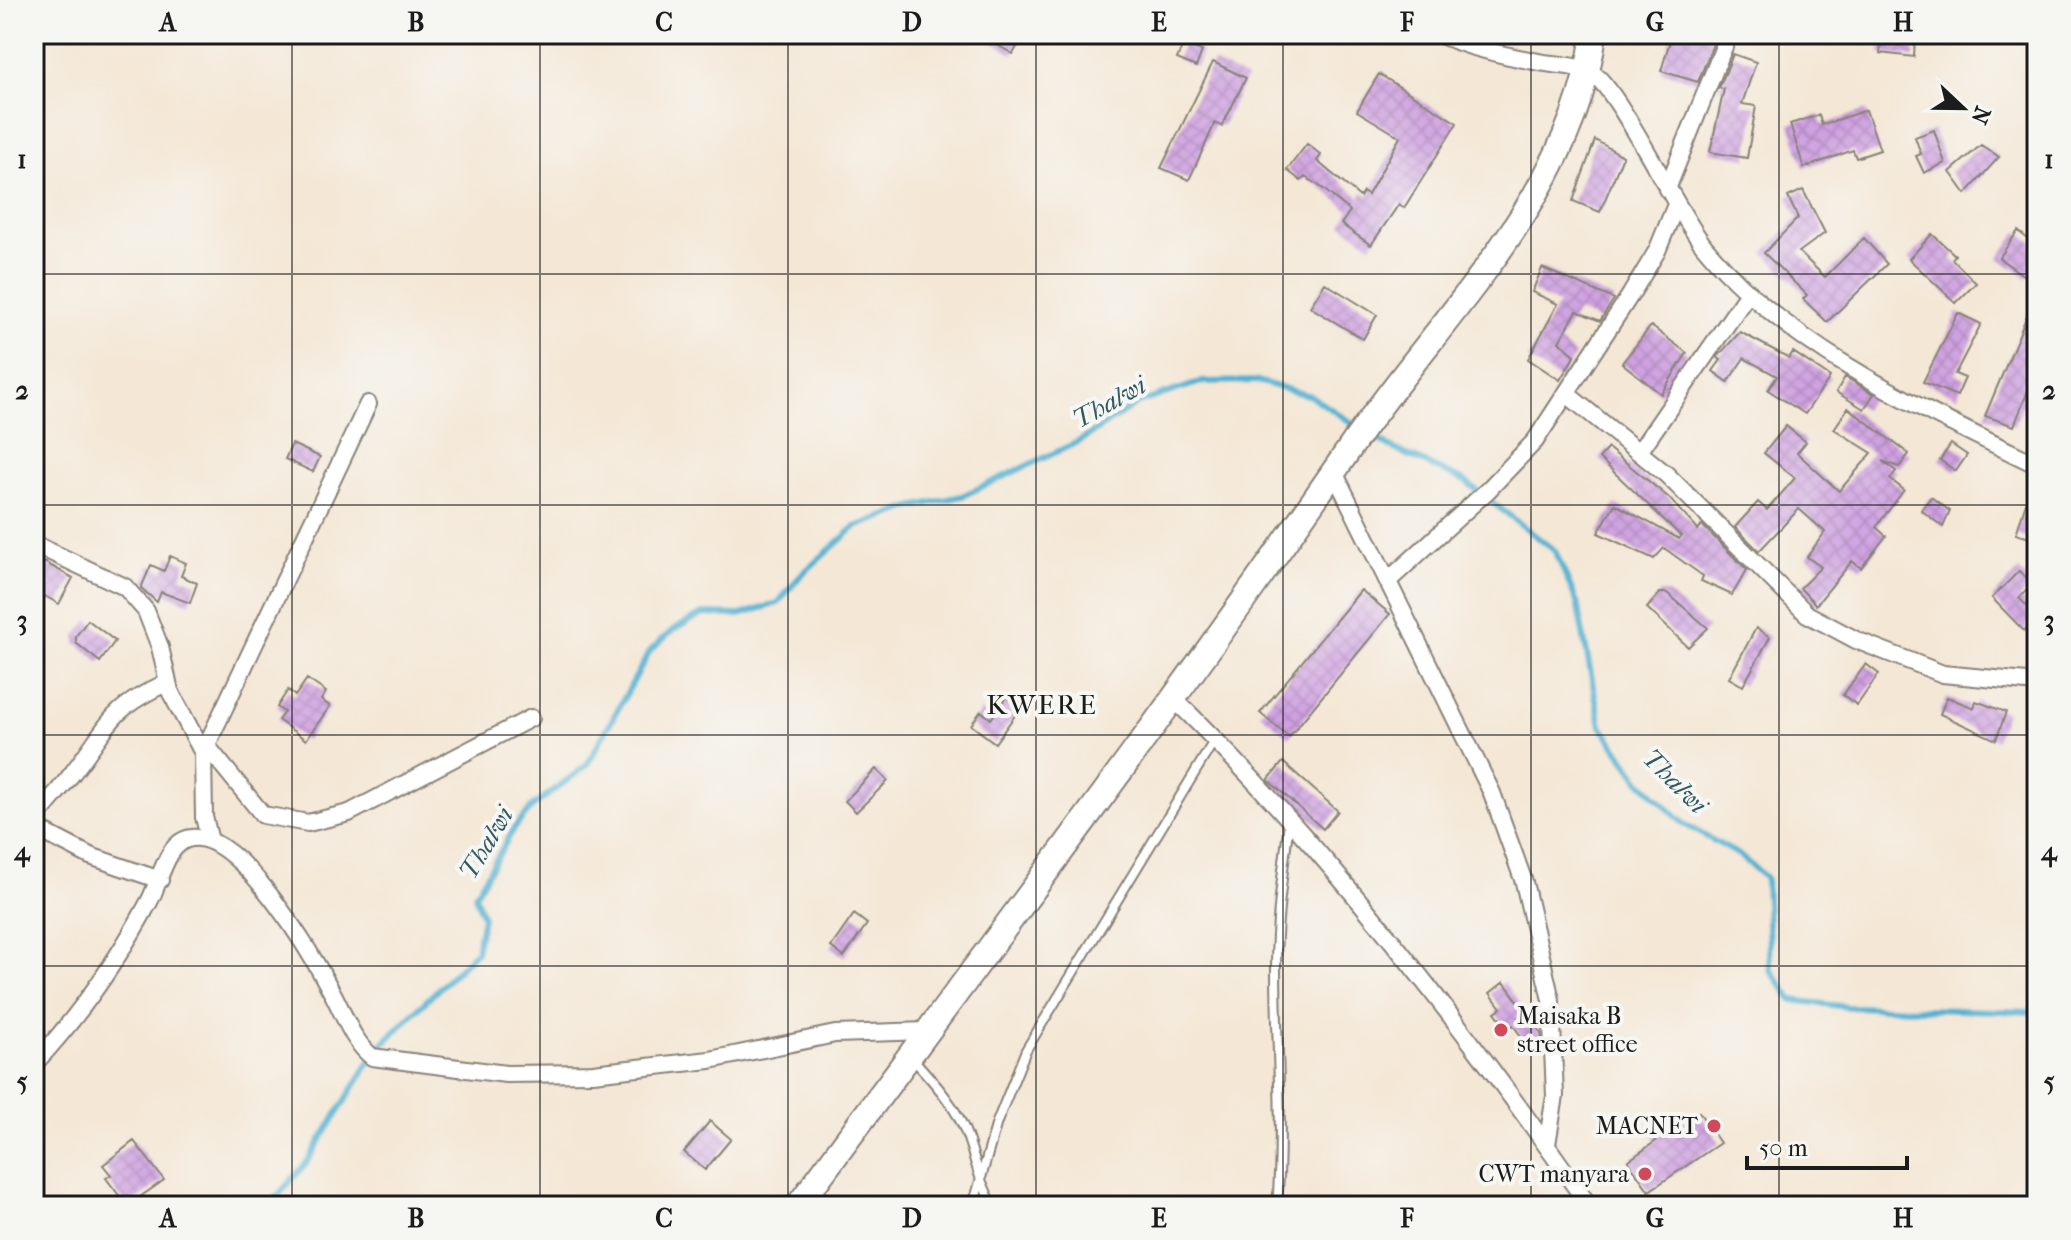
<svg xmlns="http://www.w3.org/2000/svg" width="2071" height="1240" viewBox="0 0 2071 1240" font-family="'IM FELL French Canon',serif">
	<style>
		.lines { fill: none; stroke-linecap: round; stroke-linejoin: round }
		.stream { stroke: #53b1d1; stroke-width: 6 }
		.building { fill: url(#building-cross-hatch) }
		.lane-casing { stroke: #888278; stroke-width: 12 }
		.street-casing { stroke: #888278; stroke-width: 20 }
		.secondary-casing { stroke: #888278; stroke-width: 28 }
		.lane { stroke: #fff; stroke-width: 8 }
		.street { stroke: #fff; stroke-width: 16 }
		.secondary { stroke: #fff; stroke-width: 24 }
		.grid { fill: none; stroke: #1c1c1c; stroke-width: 2; stroke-opacity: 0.55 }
		.poi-dot { fill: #d1495b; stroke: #f6f6f2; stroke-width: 3 }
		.labels { text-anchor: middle; stroke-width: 8; stroke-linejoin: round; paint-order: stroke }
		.poi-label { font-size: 24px; fill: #1c1c1c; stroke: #f6f6f2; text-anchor: end }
		.water-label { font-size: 26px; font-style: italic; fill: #325864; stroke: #f6f6f2 }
		.quarter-label { font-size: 28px; letter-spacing: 2px; fill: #1c1c1c; stroke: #f6f6f2 }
		.neatline { fill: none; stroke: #1c1c1c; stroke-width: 3 }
		.grid-label { font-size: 26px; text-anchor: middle; font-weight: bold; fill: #1c1c1c }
	</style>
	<defs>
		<pattern id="building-cross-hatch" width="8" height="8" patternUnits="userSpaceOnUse" patternTransform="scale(2)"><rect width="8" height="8" fill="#cfa1e1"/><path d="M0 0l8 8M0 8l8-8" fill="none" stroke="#b18ac0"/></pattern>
	</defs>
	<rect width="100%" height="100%" fill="#f6f6f2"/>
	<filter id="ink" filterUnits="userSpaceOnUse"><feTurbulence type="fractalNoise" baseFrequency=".0125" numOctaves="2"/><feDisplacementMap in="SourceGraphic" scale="16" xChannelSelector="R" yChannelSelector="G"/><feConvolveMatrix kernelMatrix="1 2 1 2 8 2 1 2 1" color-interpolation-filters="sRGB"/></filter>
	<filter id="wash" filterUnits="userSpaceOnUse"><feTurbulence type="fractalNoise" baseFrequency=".006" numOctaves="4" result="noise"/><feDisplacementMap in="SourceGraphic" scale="32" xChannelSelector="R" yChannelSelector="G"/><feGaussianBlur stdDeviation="1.8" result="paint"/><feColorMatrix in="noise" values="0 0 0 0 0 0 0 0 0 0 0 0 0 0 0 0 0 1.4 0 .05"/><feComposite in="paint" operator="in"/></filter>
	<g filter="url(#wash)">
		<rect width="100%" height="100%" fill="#f4e7d5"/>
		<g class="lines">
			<path class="stream" d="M1367,432L1390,447L1465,481L1555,551L1577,602L1601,726L1640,781L1684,824L1739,855L1766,878L1770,969L1792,1000L1848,1007L2037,1012
				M269,1206L307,1162L378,1048L476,952L483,917L475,895L515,827L532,807L587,765L650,651L673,630L703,614L740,615L778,603L801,575L855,527L908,508L962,496L1080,441L1138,403L1201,382L1257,381L1311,396L1357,426"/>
		</g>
		<g id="blocks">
			<path class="building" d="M978,34H1024L1013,54Z
				M1672,34H1717L1698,82L1661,71Z
				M1882,35L1915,38L1914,57L1880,53Z
				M1183,44L1202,51L1196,67L1177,59Z
				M1733,54L1756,62L1742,104L1756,106L1747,158L1710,152L1724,89L1719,88Z
				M1213,62L1246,78L1222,126L1215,123L1189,180L1161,168Z
				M1379,74L1457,123L1404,208L1399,204L1371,245L1341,224L1350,211L1321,187L1305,177L1301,181L1287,170L1307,144L1321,155L1317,161L1360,197L1363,192L1368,195L1400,137L1357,111Z
				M1866,110L1880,150L1856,158L1853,150L1804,168L1790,124L1819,115L1822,125Z
				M1934,130L1945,163L1924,173L1916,156L1921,154L1915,137Z
				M1595,140L1623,156L1600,212L1573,201Z
				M1981,145L1999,157L1966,194L1950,172Z
				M1803,190L1825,233L1799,252L1825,277L1864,238L1887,264L1827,322L1803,299L1807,295L1764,253L1798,218L1788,197Z
				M2018,231L2037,246V264L2027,278L1999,258Z
				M1932,234L1955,255L1952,259L1976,283L1956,303L1909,259Z
				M1542,268L1614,299L1600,321L1577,311L1559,342L1575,355L1560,380L1528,359L1558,304L1532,292Z
				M1325,283L1377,315L1363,339L1310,307Z
				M2036,294L2037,368L2014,426L1985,416Z
				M1958,313L1981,324L1955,374L1965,378L1957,396L1923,382Z
				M1651,326L1687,353L1661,394L1622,363Z
				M1740,332L1789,358L1793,352L1830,377L1805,414L1768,390L1777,376L1744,358L1728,382L1713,371L1721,360L1717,357Z
				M1845,377L1874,394L1864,409L1836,392Z
				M1848,408L1909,454L1899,467L1882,461L1896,471L1890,479L1904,490L1876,527L1886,536L1861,568L1852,561L1816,605L1800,588L1821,567L1807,557L1825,532L1799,509L1759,551L1735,527L1758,502L1767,510L1795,478L1764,453L1786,426L1806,442L1797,453L1839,491L1872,453L1834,429Z
				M292,444L320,457L313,472L285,459Z
				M1951,444L1967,455L1956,471L1940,460Z
				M1608,448L1668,497L1698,530L1702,525L1747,570L1732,595L1701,581L1703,576L1664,548L1654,559L1598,533L1615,504L1679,539L1681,536L1599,458Z
				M2033,480H2037V540L2016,534Z
				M1931,497L1950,511L1943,527L1921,510Z
				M170,556L186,563L181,576L197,583L190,603L161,592L157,602L141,588L151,565L164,571Z
				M44,562L73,578L59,604L34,590V566L40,569Z
				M2019,571L2033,584L2019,598L2037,616L2024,631L1992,598Z
				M1361,590L1390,614L1289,737L1260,713Z
				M1660,593H1667L1708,628L1688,647L1647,608Z
				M88,620L115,641L100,662L76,643V636Z
				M1756,628L1770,637L1743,686L1729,678Z
				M1866,664L1879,674L1857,705L1843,695Z
				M307,679L326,692L321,700L330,706L306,740L278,720L284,712L277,707L288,690L295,696Z
				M1007,697L1021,707L995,743L971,725L981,711L991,719Z
				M1947,697L1974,708L1976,701L2006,712L1996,740L1940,714Z
				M1283,762L1338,811L1323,829L1268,780Z
				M876,769L888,781L856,812L845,801Z
				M854,914L867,924L844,957L831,947Z
				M1504,982L1541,1033L1542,1038L1529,1047L1513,1025L1507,1028L1495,1012L1501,1008L1490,993Z
				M1699,1112L1720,1143L1649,1191L1628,1161L1656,1141L1651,1134L1668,1122L1673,1130Z
				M710,1121L731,1139L705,1170L684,1152Z
				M134,1141L164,1180L127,1206L106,1178L111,1175L103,1165Z"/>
		</g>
	</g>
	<g filter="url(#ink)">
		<use href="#blocks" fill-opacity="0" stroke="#888278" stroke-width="2"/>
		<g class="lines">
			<defs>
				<path id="lane" d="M913,1059C933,1081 957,1107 967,1136C976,1161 979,1183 994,1206
					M973,1206L997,1122L1026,1050L1214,741
					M1277,1206C1284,1127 1276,1047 1276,968C1276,919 1283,870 1289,822"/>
				<path id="street" d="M1439,34C1469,48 1506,56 1539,62C1554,65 1578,65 1592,73C1618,88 1677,213 1704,246C1786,347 1922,409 2037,465
					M1667,189L1729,34
					M1568,395L1667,475L1807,614L1856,640L1943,674L2037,683
					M1639,452L1749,292
					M1334,472L1492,793L1524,882L1551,1000L1555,1096L1547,1144
					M34,544L125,587L146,611L160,647L170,691L203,753L204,817L210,841
					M1389,580L1488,490L1535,441L1631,294L1657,251L1675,207
					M1172,697C1326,846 1467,1030 1589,1206
					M206,745L263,815L308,823L349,813L531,718
					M203,753L368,404
					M34,820C47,803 62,788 74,771C111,723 108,710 168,682
					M34,827L90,856L160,880
					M34,1064C79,1016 119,958 150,900C160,881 167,840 192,838C241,832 314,958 334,996C346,1019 352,1040 372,1057L506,1074L593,1073L710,1060L835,1034L928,1031"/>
				<path id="secondary" d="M798,1206C984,955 1173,706 1350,448C1439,317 1572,198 1594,34"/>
			</defs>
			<use href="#lane" class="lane-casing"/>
			<use href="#street" class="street-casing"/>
			<use href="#secondary" class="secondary-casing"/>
			<use href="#lane" class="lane"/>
			<use href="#street" class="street"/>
			<use href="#secondary" class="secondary"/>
		</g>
	</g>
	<path class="grid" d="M292,34V1206M540,34V1206M788,34V1206M1036,34V1206M1283,34V1206M1531,34V1206M1779,34V1206M34,274H2037M34,505H2037M34,735H2037M34,966H2037"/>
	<g class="poi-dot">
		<circle cx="1501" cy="1030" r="8"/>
		<circle cx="1714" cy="1126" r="8"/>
		<circle cx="1645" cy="1174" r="8"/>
	</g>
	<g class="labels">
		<g class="poi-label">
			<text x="1517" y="1024" text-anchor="start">Maisaka B<tspan x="1517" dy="28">street office</tspan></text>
			<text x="1698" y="1134">MACNET</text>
			<text x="1629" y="1182">CWT manyara</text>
		</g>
		<g class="water-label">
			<text transform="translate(1109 402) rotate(-29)" y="9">Thalwi</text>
			<text transform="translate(1675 781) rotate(45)" y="9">Thalwi</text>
			<text transform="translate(486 843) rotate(-59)" y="9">Thalwi</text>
		</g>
		<g class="quarter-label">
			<text x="1042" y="714">KWERE</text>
		</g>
	</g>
	<rect width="2071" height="1240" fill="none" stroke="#f6f6f2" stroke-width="88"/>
	<g transform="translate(1963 108) rotate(112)" stroke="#f6f6f2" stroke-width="6" paint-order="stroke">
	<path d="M0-6L14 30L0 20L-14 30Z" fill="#1c1c1c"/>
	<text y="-12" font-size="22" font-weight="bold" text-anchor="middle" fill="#1c1c1c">N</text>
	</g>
	<path d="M1747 1156v12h160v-12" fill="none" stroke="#1c1c1c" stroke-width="4"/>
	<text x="1759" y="1156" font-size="24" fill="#1c1c1c" stroke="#f6f6f2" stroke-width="6" paint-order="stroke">50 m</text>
	<rect x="44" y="44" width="1983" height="1152" class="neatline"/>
	<g class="grid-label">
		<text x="168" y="31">A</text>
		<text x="416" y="31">B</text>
		<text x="664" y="31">C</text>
		<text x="912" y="31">D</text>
		<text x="1159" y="31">E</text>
		<text x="1407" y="31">F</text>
		<text x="1655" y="31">G</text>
		<text x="1903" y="31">H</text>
		<text x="22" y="168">1</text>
		<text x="2049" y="168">1</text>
		<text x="22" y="399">2</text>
		<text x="2049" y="399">2</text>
		<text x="22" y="629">3</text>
		<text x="2049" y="629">3</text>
		<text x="22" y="860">4</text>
		<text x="2049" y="860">4</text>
		<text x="22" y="1090">5</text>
		<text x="2049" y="1090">5</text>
		<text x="168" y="1227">A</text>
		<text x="416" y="1227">B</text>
		<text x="664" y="1227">C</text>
		<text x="912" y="1227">D</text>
		<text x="1159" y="1227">E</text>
		<text x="1407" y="1227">F</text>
		<text x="1655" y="1227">G</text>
		<text x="1903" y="1227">H</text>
	</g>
</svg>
